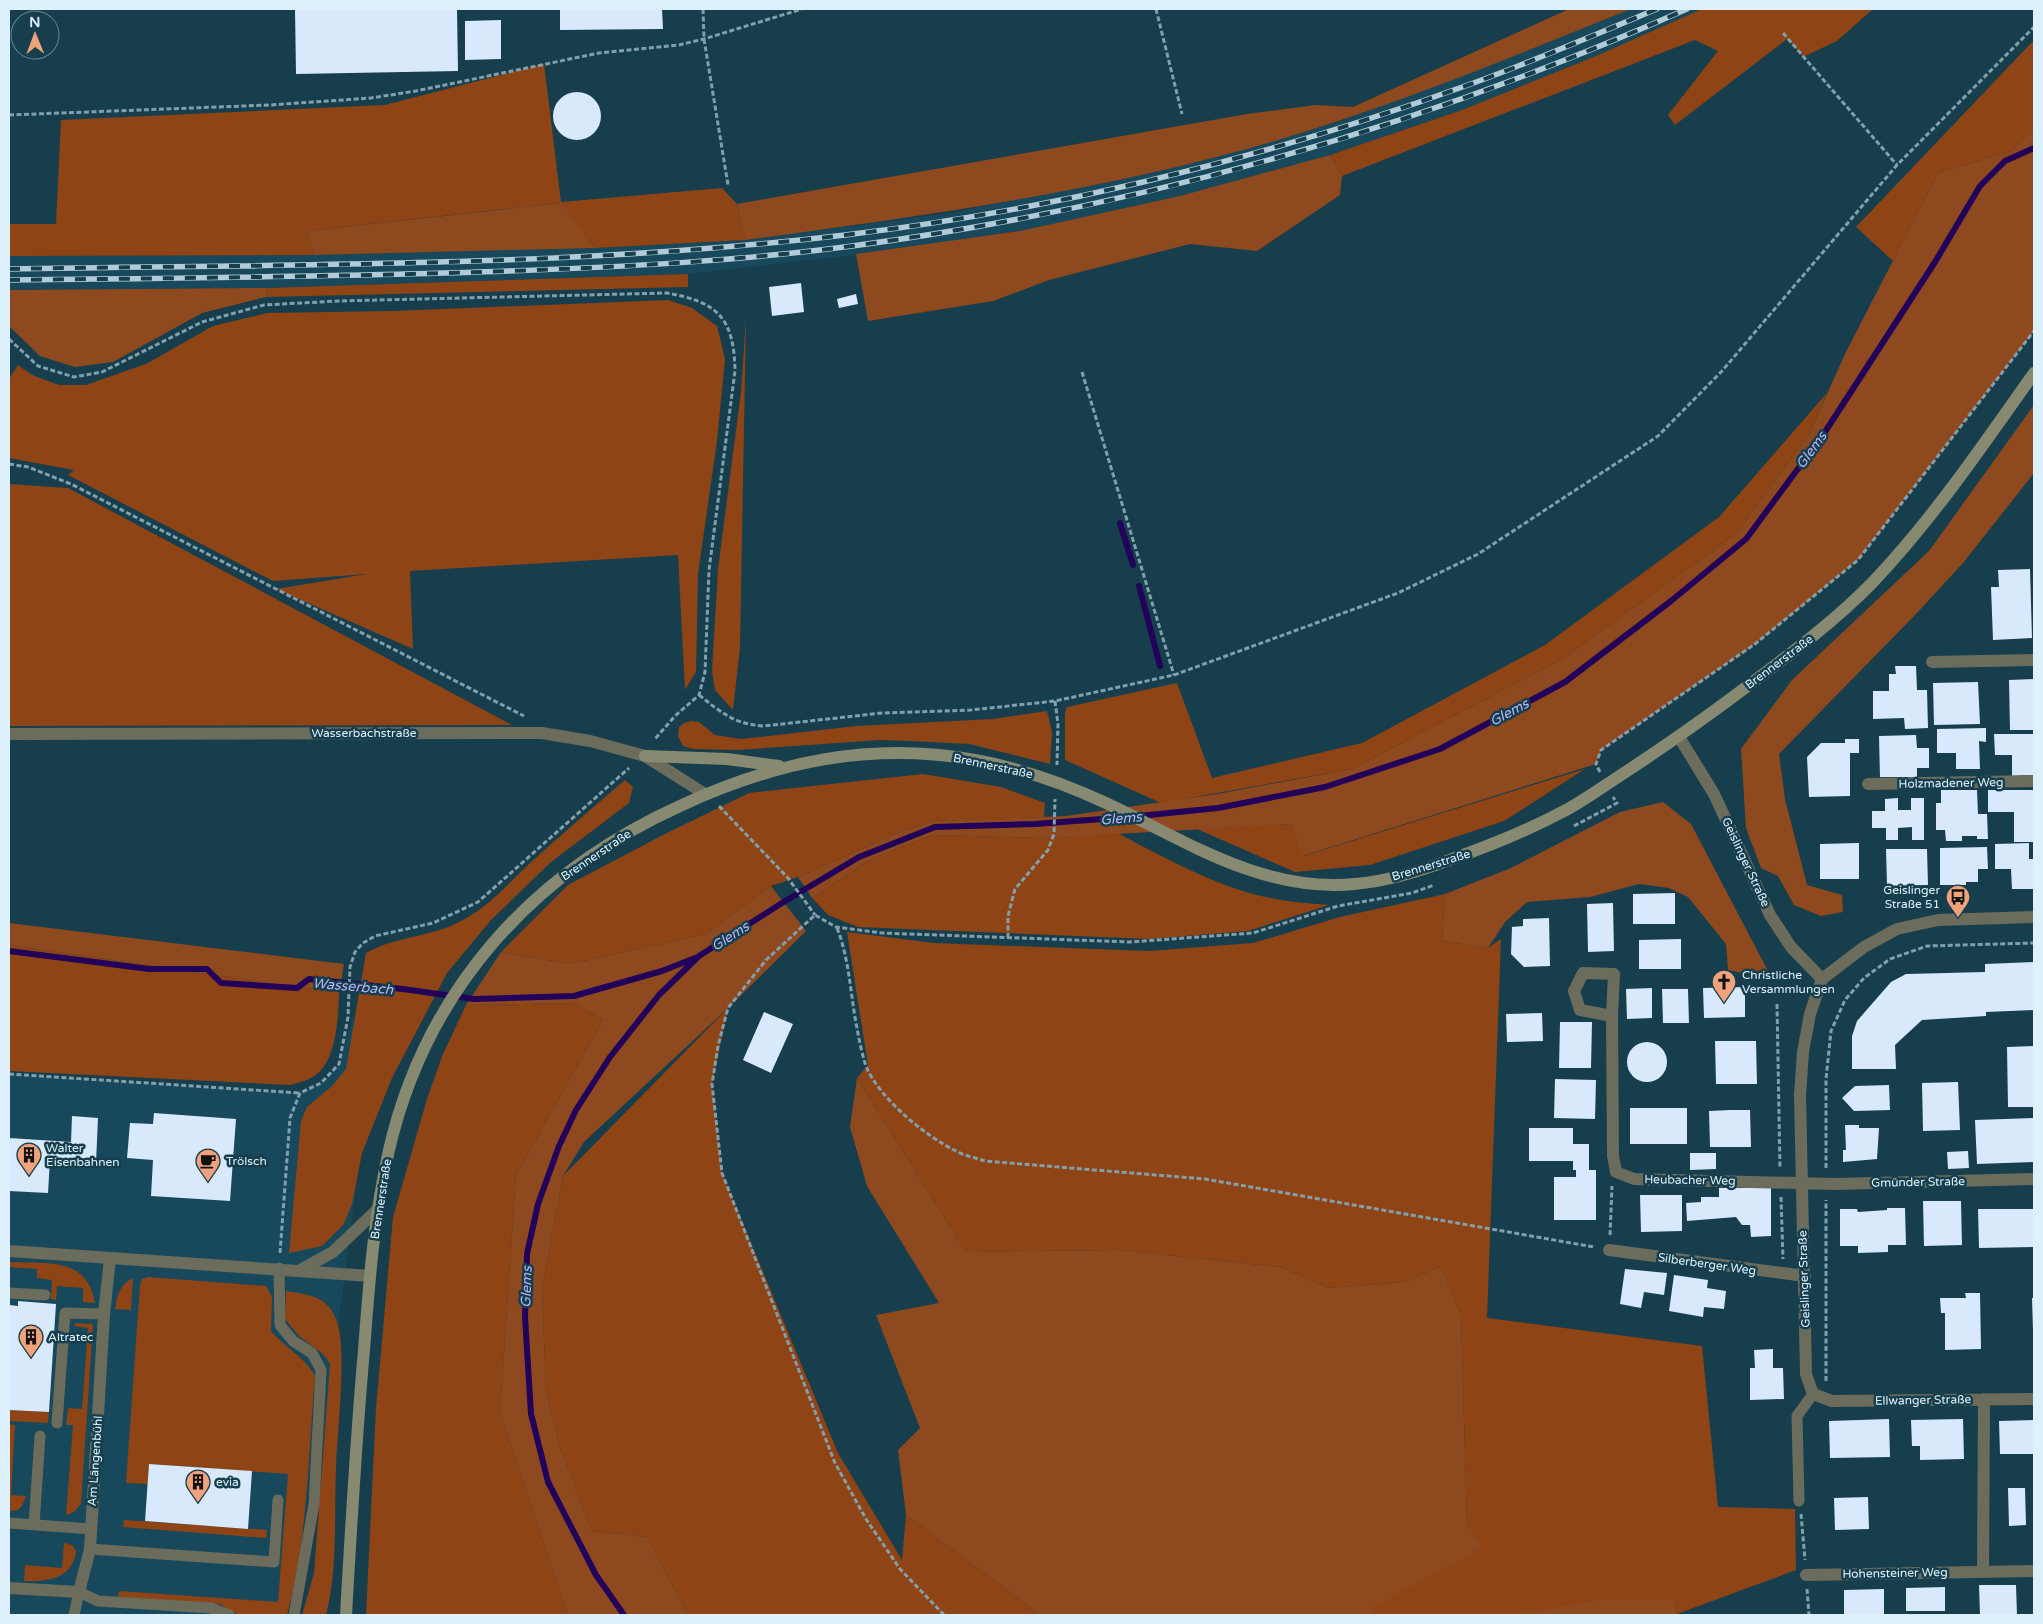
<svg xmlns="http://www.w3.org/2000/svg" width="2043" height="1624" viewBox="0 0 2043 1624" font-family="'Varela Round',sans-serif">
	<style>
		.built { fill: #17485b }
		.green { fill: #8e4415 }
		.forest { fill: #8f491f }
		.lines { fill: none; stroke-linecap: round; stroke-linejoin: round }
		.stream { stroke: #22015a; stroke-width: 6 }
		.building { fill: #d7e9fb }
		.path { stroke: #829fac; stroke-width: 3; stroke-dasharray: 5 2.5; stroke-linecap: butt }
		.lane { stroke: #6c6c5d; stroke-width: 11 }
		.street { stroke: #6c6c5d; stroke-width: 12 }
		.secondary { stroke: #888971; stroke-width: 12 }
		.rail-casing { stroke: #b2cbd6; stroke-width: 5.5 }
		.rail { stroke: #173e4d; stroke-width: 4; stroke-dasharray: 11; stroke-linecap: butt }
		.labels { text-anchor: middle; stroke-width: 5; stroke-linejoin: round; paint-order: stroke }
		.street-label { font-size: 12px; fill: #dcf1fb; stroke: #173e4d }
		.poi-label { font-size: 12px; fill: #dcf1fb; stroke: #173e4d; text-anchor: start }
		.water-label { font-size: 14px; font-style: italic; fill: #bab4fb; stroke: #173e4d }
	</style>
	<rect width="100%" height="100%" fill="#173e4d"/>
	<path class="built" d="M1631,9H1702L1596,56L1462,110L1330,155L1180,196L1020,231L879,252L688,274L267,288L9,290V256L314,255L595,248L745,240L950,213L1212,158L1337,122L1537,47Z
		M354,1013L360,1155L340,1312L329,1419L308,1498L299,1561L287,1615H9V1074L300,1093L321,1083L339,1064Z"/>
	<path class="green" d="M1702,9H1873L1837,41L1803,57L1787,39L1675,125L1668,115L1718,51L1695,40L1342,176L1330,155L1462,110L1596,56Z
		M2034,40V129L2011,151L1938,173L1893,261L1856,227Z
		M544,64L561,202L722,188L737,204L745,240L595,248L560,203L308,231L314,255L9,256V224H56L61,120L385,105Z
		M688,274V287L266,297L267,288Z
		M668,300L692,308L717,326L725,359L717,441L698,574L696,672L685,690L678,555L410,571L413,649L276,589L367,574L273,581L68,475L74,470L9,458V379L18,365L32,375L59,385H86L146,364L213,326L267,313L392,311Z
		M746,318L740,647L733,710L715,690L712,671L718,569L741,392Z
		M1827,393L1809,434L1737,533L1564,658L1352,769L1161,803L1065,760V713L1067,707L1177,683L1212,778L1362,743L1545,645L1719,517Z
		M9,484L68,488L512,725L9,726Z
		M1047,711L1052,732L1050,764L969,744L911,741L880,740L738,750L693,749L683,746L678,736L679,727L684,723L691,721L699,722L715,735L741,739L856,726L993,719Z
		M1585,769L1504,821L1370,865L1295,872L1197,829L1293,824L1303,856Z
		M923,774L1001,787L1045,803L1044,817L934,821L897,833L798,877L771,886L706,934L570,964L501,952L568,885L661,836L749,793Z
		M625,780L633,787L629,803L551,862L491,920L447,973L392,1078L362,1153L352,1204L344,1224L322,1246L289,1253L301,1121L307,1107L332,1086L346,1069L366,953C396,936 433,937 463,920C489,906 509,883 530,863C561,835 593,807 625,780Z
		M1117,833C1162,856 1207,882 1257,895C1281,901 1305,903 1329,905L1248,931L1150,939L858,927L828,915L812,898L871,859L932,835L1043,838Z
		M1445,894L1442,941L1488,948L1501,939L1487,1318L1702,1346L1718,1507L1795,1509L1796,1570L1677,1614L1675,1599L1518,1615H1368L1371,1603L1467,1525L1461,1315L1441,1266L1405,1282L1329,1288L1280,1267L1120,1250L966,1252L857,1078L868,1065L847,932L934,943L1149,951L1253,943L1340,917Z
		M9,945L339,993C338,1019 337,1067 309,1079C303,1082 296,1083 290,1085L9,1071Z
		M574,1003L603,1020L516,1175L500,1413L568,1615H366L376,1408L393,1217L427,1099L443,1054L466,1005Z
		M728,1008L712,1084L722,1173L838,1453L902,1560L906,1515L1040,1615H686L684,1607L647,1537L592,1531L559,1445L546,1391L542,1288L563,1176Z
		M9,1262C47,1264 87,1256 95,1303L83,1302V1288L57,1286L56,1300L51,1299L52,1280L37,1278V1269L9,1267Z
		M148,1277L266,1286L272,1297L271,1331C285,1348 305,1357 315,1376C308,1457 308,1537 287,1615H238L220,1604L118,1597L119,1591L278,1602L288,1474L149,1464L148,1484L126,1483L140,1285L142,1279Z
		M133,1278L131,1310L115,1309C117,1295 120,1284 133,1278Z
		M286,1291C309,1295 326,1295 336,1319C348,1345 337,1435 336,1467C334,1515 338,1568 326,1615H302L314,1573L330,1364L323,1354L299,1336L285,1319Z
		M76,1323L93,1324L81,1504L74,1512L66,1515L73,1425H66L68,1408L82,1409L88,1328L74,1326Z
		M9,1410L49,1412L48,1423L9,1421Z
		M9,1424L15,1425L11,1495L26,1496L22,1506L18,1510L9,1511Z
		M124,1520L267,1530L266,1538L123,1527Z
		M64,1543L72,1545L76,1551C73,1579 46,1582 24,1581L25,1565L62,1568Z"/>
	<path class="forest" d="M1569,9H1631C1534,48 1437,88 1338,121C1146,186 944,213 745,240L737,204L1247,114L1316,105L1353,107Z
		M2034,129V331L1858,560L1755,644L1601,750L1596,764L1302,856L1293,824L1043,838L932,835L871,859L812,898L798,877L897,833L934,821L1066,816L1217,794L1352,769L1564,658L1737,533L1809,434L1845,354L1938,173L2011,151Z
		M1330,155L1342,176L1340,195L1257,251L1190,244L1049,280L993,301L868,321L856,254L1020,231L1180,196Z
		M561,203L595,248L314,255L308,231Z
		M267,288L266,297L202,313L113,362L75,367L40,356L9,326V290Z
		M2034,405V473L1963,563L1915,615L1779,754L1785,799L1807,885L1842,895L1843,912L1821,916L1794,905L1778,876L1761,868L1746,828L1741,749L1792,680L1929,551Z
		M1663,802L1691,824L1768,971L1748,974L1728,970L1726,944L1688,897L1669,888L1639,884L1590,897L1527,902L1505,922L1488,948L1442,941L1445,894L1511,868L1620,812Z
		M771,886L806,931L728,1008L584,1142L563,1176L542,1288L546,1391L559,1445L592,1531L647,1537L684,1607L686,1615H568L500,1413L516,1175L603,1020L574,1003L466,1005L501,952L570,964L706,934Z
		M9,923L344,964L339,993L9,945Z
		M857,1078L966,1252L1120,1250L1280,1267L1329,1288L1405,1282L1441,1266L1461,1315L1467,1525L1483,1547L1374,1607L1371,1615H1040L906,1515L898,1450L920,1428L876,1315L939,1303L867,1186L850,1127Z
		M1606,1599H1675L1677,1614L1514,1615Z"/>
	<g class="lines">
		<path class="stream" d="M1120,523L1133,565
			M1139,586L1160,666
			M1139,816L1218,808L1325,787L1440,749L1565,682L1671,601L1746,539L1823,435L1935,262L1980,186L2005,161L2034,148
			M9,951L149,969H207L221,983L297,988L309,979L403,989L474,999L574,996L662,971L695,958
			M624,1615L596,1575L548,1482L531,1414L525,1317L527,1254L538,1204L559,1146L576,1110L610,1057L659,995L699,956L782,903L859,857L935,827L1035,824L1129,817"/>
	</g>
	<path class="building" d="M295,9H457L458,71L296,74Z
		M560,9H662L663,29L560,30Z
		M501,20V59L465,60V21Z
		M553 116a24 24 0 1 1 48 0a24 24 0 1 1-48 0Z
		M801,283L804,312L772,316L769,287Z
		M856,294L858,304L839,308L837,299Z
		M2030,569L2032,638L1993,640L1991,587H1999L1998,570Z
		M1895,666H1916L1917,690H1927L1928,728L1905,729L1904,718L1873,719V691H1889V674H1896Z
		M2034,679V730H2010L2009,680Z
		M1978,682L1980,724L1934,725L1933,683Z
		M1986,728V742L1979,741L1980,769H1956V753H1937V729Z
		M1994,734H2034V775L2012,776V755H1995Z
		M1916,735L1917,748H1929V768H1917V777H1880L1879,736Z
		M1845,739H1859V753H1850V796L1809,797L1807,757L1821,743H1845Z
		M1941,790H1977L1978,814H1987L1988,839H1977V836H1962V841H1946L1945,830H1936V803H1941Z
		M1988,790H2034V842H2014V812H1988Z
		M1898,798V810H1911V798H1924V840H1912V827L1898,828V840H1886V828H1872V811H1885V799Z
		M1859,843V879H1820V844Z
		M2029,843V859H2034V889H2012L2011,869H1995V844Z
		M1987,847L1988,869H1978V882H1966V885H1940V848Z
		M1886,849H1927L1928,885L1887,886Z
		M1675,893V924H1633V894Z
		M1613,903L1614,951L1588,952L1587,904Z
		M1549,918L1550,966L1524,967L1511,954L1512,927L1523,926V919Z
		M1681,939V969H1639V940Z
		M2034,962V1010L1986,1012V1016L1922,1020L1895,1045L1896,1069H1852V1036L1857,1021L1891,982L1906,974L1985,972V964Z
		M1745,987V1017L1704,1018L1703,988Z
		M1652,988V1018L1627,1019L1626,989Z
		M1662,989H1688L1689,1023H1663Z
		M764,1012L793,1024L771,1073L743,1060Z
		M1542,1013L1543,1041L1507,1042L1506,1014Z
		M1560,1022H1592L1591,1068H1559Z
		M1715,1041H1756L1757,1084H1716Z
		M1627 1062a20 20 0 1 1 40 0a20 20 0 1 1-40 0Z
		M2034,1046V1107H2008L2007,1047Z
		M1555,1079L1596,1080L1595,1119L1554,1118Z
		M1958,1082L1960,1130L1923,1131L1922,1083Z
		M1889,1085L1890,1110L1854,1111L1842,1098L1855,1086Z
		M1630,1108H1687V1144H1630Z
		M1730,1110H1750L1751,1147H1710L1709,1111Z
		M154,1113L236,1119L230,1201L151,1196L153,1160L127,1158L130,1123L153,1124Z
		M72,1116L98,1118L96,1163L50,1160L48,1193L9,1191V1138L71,1142Z
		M2034,1118V1162L1977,1164L1975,1120Z
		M1845,1125H1859V1128H1879L1877,1159L1843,1162V1150H1846Z
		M1529,1128H1573V1144H1589V1170H1596V1220H1554V1177H1576V1170H1573V1161H1529Z
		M1968,1151L1969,1168L1948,1169L1947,1152Z
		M1690,1153H1716V1169L1690,1170Z
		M1719,1188H1771V1236L1751,1237L1750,1225H1742L1736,1217L1687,1221L1686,1203L1701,1202V1197H1719Z
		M1640,1195H1682V1231L1641,1232Z
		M1923,1201H1961L1962,1245L1924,1246Z
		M1887,1208H1905L1906,1245H1888V1252L1858,1253V1246H1840V1209H1857L1858,1212L1887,1210Z
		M1978,1209H2034V1247L1979,1248Z
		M1625,1269L1667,1273L1664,1295L1644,1292L1641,1308L1620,1304Z
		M1674,1275L1708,1280L1707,1288L1726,1291L1724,1309L1704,1307L1703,1317L1669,1311Z
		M1965,1293H1980L1981,1349L1945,1350V1313H1941L1940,1298H1966Z
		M2032,1298H2034V1330H2033Z
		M18,1301L56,1304L49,1412L9,1410V1305L18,1306Z
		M1773,1349V1368H1783L1784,1399L1750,1400V1368H1755L1754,1350Z
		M1889,1419L1890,1457L1830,1458L1829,1421Z
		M1963,1419L1964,1459L1920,1460V1446H1912L1911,1420Z
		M2034,1420V1454H2000L1999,1421Z
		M149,1464L252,1471L248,1529L145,1521Z
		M2008,1488H2025L2026,1525L2009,1526Z
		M1868,1497L1869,1529L1835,1530L1834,1498Z
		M1979,1585H2016L2017,1615H1980Z
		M1945,1587V1611H1906V1588Z
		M1884,1589V1615H1844V1590Z"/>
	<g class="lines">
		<path class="path" d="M703,9L704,39L728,185
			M1156,9L1182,114
			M1783,33L1897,165
			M9,115L270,105L371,98L416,91L599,53L679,45L704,39L802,9
			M9,339L38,366L74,377L102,372L202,322L264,305L338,301L667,293C718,302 734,318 735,371L709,570L705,672L699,695L675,716L654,740
			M1082,372L1174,675
			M9,464L28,467L71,484L524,716
			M699,695C722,713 734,724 764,726L882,713L971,710L1055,701L1174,675L1398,593L1478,554L1658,436L1722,371L1897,165L2034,27
			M1055,701L1058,724L1057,765
			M1600,772L1596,764L1601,750L1755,644L1858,560L2034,331
			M719,806L788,878L815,915
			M1574,826L1617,803L1613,797
			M837,928C850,961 850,994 857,1028C859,1040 862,1054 866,1066C879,1098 925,1136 956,1151C965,1156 976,1158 985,1161L1205,1179L1594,1247
			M1008,938V916L1015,889L1048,850L1054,834L1055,799
			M1777,1004L1780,1169
			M9,1074L300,1093
			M1826,1168V1079L1831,1031L1845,1000L1864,978L1890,959L1927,946L2034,943
			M1781,1197L1783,1259
			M1610,1235L1612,1186
			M280,1253L290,1118L300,1093L321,1083L339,1064L348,1017L350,967L355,952L363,943L375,936L433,923L478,902L629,768
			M1826,1381V1200
			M1801,1514L1805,1560
			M1807,1589L1809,1615
			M944,1615L900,1569L866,1519L835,1463L722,1173L712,1084L718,1046L728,1008L766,960L815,915L836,927L882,933L1130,942L1253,933L1338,906L1412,893L1434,885"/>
		<path class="lane" d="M279,1268L280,1325L293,1341L312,1353L321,1370L314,1504L294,1615
			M9,1293L45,1295
			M57,1423L65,1313L104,1314
			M1799,1501L1797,1416L1813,1394
			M9,1523L91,1529
			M34,1525L40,1436
			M90,1549L274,1562L278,1500
			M74,1615L79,1592L98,1601L211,1608L229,1615"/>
		<path class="street" d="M1932,662L2034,660
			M9,734L542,733L590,741L645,756L705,794
			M1679,737L1714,794L1770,915L1791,947L1822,979
			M1868,784L2034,781
			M2034,917L1938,920L1897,929L1864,947L1822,979L1810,1014L1803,1052L1800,1095L1806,1374L1813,1394L1832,1401L2034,1399
			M1612,1016L1580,1010L1574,991L1583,973L1614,974L1612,1016L1613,1156L1616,1172L1634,1179L1835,1184L2034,1179
			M1609,1250L1805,1276
			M9,1251L370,1276
			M302,1269L333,1252L378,1209
			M1983,1572L1984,1399
			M1806,1575L2034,1571
			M9,1588L79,1592L90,1549L104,1314L110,1259"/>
		<path class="secondary" d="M645,756L727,759L779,766
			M346,1615C351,1527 356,1439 364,1350C369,1283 374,1216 389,1150C426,990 532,873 680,806C774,762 871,741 975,760C1020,768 1065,784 1106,803C1186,841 1263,893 1355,884C1388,881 1421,871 1452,859C1492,845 1531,829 1568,809C1586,799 1604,786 1621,775C1664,747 1705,718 1745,688C1789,655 1834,622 1872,583C1933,519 1983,445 2034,373"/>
		<defs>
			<path id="rail" d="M9,269C287,264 568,268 845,235C1056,210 1268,157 1468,85C1532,62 1594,35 1657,9
				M9,280C175,278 342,277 509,271C624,267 738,261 852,246C1144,207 1418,128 1687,9"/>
		</defs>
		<use href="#rail" class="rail-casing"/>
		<use href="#rail" class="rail"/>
	</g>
	<defs>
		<symbol id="bus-pin" viewBox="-11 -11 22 30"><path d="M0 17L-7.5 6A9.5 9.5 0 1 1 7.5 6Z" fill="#f0a27a" stroke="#173e4d"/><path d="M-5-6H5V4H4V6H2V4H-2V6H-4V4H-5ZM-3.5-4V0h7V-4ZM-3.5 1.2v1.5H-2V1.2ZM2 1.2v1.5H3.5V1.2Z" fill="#111"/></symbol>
		<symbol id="church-pin" viewBox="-11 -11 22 30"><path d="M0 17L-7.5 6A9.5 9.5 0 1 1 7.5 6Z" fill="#f0a27a" stroke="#173e4d"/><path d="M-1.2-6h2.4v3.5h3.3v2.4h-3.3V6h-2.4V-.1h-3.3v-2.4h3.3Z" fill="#111"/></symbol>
		<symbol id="building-pin" viewBox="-11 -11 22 30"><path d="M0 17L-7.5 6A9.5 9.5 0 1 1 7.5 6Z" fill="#f0a27a" stroke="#173e4d"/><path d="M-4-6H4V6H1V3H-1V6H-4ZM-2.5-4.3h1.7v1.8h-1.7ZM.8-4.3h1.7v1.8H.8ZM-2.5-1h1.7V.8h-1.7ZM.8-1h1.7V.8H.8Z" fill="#111"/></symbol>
		<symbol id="cafe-pin" viewBox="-11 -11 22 30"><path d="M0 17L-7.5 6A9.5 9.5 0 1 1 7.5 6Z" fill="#f0a27a" stroke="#173e4d"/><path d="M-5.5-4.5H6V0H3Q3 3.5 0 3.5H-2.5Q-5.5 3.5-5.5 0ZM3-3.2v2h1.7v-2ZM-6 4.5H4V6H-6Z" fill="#111"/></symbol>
	</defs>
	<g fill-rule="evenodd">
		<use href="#bus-pin" x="1944" y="883" width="28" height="38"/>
		<use href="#church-pin" x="1710" y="968" width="28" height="38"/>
		<use href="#building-pin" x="15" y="1141" width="28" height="38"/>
		<use href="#cafe-pin" x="194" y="1147" width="28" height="38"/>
		<use href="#building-pin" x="17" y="1323" width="28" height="38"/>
		<use href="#building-pin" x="184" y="1468" width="28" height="38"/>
	</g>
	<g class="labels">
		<g class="street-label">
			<text transform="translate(1779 662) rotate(-37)" y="4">Brennerstraße</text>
			<text x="364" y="737">Wasserbachstraße</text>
			<text transform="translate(993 766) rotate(12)" y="4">Brennerstraße</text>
			<text transform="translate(1951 783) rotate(-1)" y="4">Holzmadener Weg</text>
			<text transform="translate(596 855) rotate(-34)" y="4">Brennerstraße</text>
			<text transform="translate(1746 862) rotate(65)" y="4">Geislinger Straße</text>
			<text transform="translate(1431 865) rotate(-17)" y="4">Brennerstraße</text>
			<text transform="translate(1690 1180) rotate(1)" y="4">Heubacher Weg</text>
			<text transform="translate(1918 1182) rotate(-1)" y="4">Gmünder Straße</text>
			<text transform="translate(381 1199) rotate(-81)" y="4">Brennerstraße</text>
			<text transform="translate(1707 1264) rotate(8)" y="4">Silberberger Weg</text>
			<text transform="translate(1804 1279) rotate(-92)" y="4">Geislinger Straße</text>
			<text transform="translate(1923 1400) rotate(-1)" y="4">Ellwanger Straße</text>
			<text transform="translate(95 1461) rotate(-86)" y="4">Am Längenbühl</text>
			<text transform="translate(1895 1573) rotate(-1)" y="4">Hohensteiner Weg</text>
		</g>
		<g class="poi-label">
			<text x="1940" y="894" text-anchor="end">Geislinger<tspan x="1940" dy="14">Straße 51</tspan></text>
			<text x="1742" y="979">Christliche<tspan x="1742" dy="14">Versammlungen</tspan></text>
			<text x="46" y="1152">Walter<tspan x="46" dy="14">Eisenbahnen</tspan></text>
			<text x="226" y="1165">Trölsch</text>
			<text x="48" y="1341">Altratec</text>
			<text x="216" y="1486">evia</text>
		</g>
		<g class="water-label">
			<text transform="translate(1811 450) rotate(-54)" y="5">Glems</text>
			<text transform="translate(1509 712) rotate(-28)" y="5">Glems</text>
			<text transform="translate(1121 818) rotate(-5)" y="5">Glems</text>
			<text transform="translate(730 936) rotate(-33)" y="5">Glems</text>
			<text transform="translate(353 986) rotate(5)" y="5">Wasserbach</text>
			<text transform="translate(526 1287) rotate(-88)" y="5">Glems</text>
		</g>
	</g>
	<rect width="2043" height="1624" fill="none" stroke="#dcf1fb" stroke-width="20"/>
	<g transform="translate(35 35) rotate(359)"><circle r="24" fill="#173e4d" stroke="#668693"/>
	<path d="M0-4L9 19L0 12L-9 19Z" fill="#f0a27a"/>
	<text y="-8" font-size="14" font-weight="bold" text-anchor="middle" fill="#dcf1fb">N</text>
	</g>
</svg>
